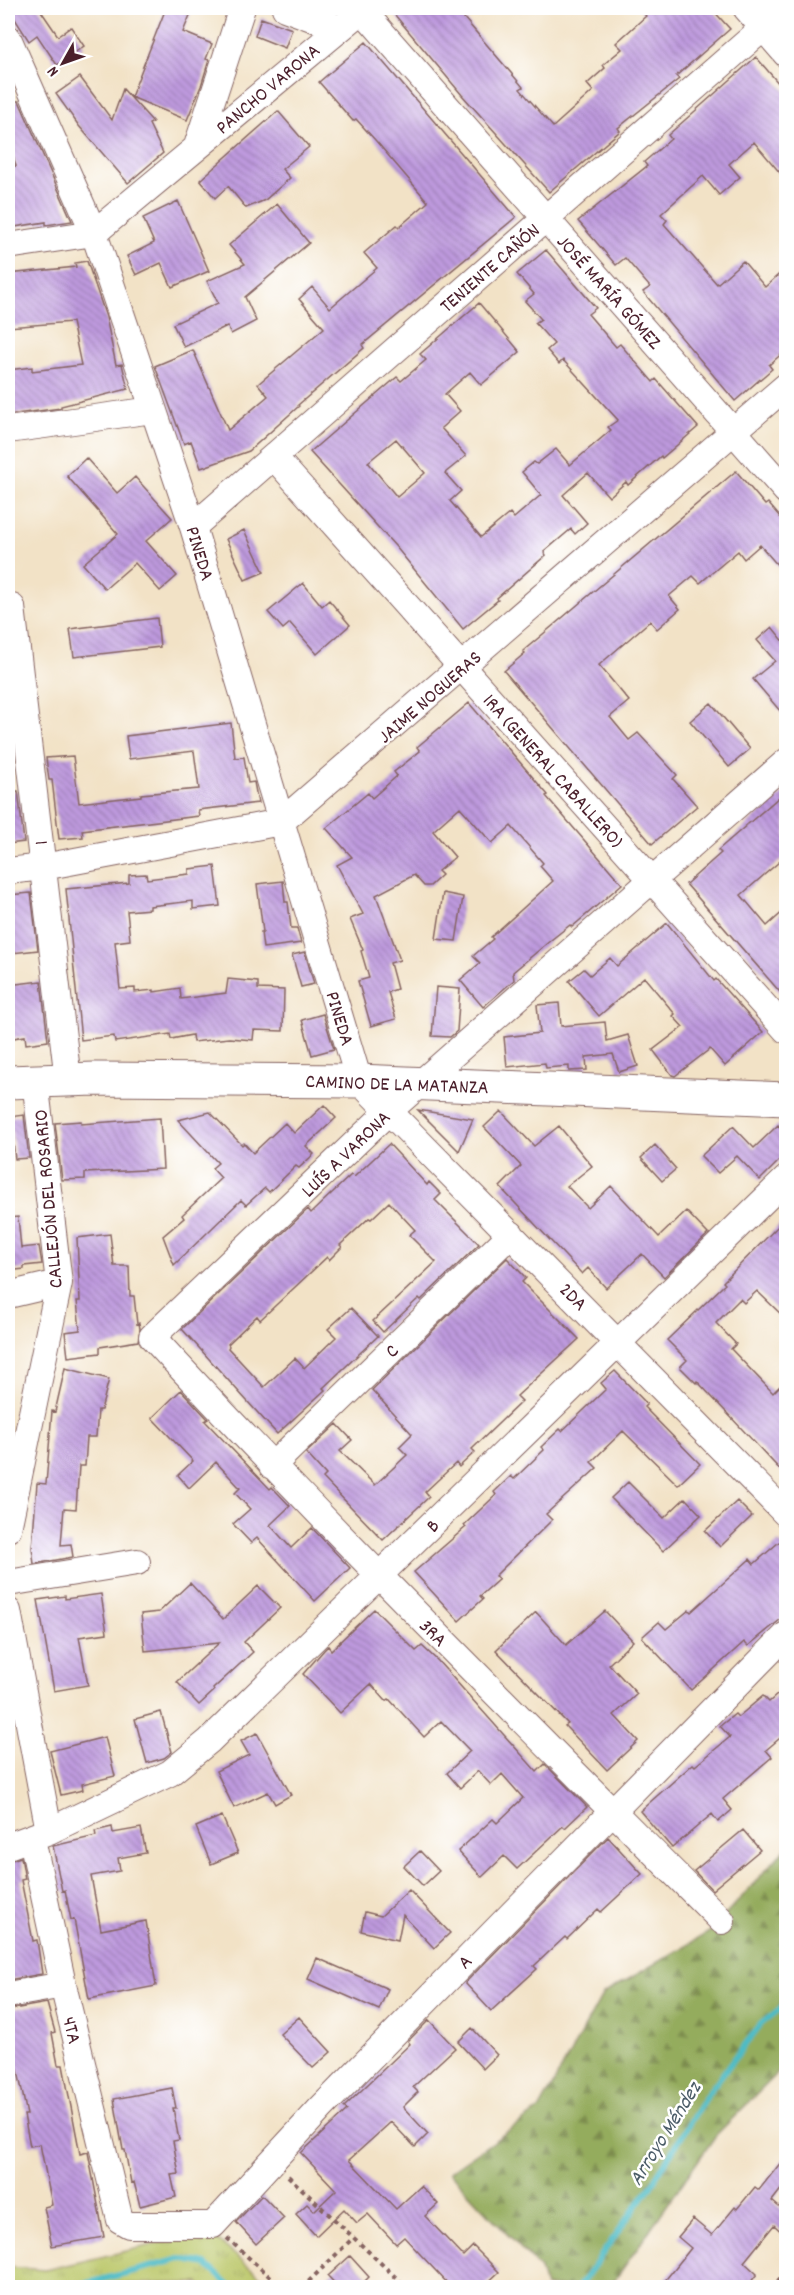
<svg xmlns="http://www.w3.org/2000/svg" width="794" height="2295" viewBox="0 0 794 2295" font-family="Dekko,sans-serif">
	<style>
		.grass { fill: url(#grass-tufts); stroke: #82734a; stroke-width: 1.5 }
		.forest { fill: url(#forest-firs); stroke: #6f6644; stroke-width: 1.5 }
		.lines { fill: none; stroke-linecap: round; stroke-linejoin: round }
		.stream { stroke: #4ebbc6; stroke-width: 6 }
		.building { fill: url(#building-back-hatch); fill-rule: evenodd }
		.minor-casing { stroke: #856361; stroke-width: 28 }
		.major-casing { stroke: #856361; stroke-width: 35 }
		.path { stroke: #856361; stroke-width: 4; stroke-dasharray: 4.5 4.5; stroke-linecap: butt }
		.minor { stroke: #fff; stroke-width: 26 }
		.major { stroke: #fff; stroke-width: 33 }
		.labels { text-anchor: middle; stroke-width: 5; stroke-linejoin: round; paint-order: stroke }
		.street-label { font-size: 20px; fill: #4a1f2b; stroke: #fff }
		.water-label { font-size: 21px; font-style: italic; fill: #4c5d69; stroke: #fff }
	</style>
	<defs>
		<pattern id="grass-tufts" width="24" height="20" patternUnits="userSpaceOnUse" patternTransform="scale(1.5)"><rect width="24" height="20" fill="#bbc769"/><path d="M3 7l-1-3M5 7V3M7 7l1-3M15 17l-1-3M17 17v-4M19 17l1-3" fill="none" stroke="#a2aa5b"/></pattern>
		<pattern id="forest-firs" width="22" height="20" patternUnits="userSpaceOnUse" patternTransform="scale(1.5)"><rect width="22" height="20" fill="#94ac5d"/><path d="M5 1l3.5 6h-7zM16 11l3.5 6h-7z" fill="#7b8b4d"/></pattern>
		<pattern id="building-back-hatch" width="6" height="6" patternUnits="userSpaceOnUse" patternTransform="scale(1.5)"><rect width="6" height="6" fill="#be9ade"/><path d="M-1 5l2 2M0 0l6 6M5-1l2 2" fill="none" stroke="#9c7db4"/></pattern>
	</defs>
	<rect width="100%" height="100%" fill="#fff"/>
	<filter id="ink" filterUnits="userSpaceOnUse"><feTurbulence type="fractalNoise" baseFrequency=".0167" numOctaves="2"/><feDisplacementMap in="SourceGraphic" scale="12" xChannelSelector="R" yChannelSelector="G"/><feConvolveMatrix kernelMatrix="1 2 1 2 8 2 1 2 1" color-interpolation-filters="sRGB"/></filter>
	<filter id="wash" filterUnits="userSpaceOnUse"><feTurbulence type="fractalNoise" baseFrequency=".008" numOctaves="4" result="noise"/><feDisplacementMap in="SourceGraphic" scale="24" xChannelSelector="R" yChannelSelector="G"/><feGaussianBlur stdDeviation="1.35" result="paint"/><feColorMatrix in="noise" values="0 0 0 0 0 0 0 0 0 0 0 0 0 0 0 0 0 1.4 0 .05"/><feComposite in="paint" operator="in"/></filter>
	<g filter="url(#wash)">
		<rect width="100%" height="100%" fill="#f2e2c6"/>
		<path class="grass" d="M208,2232L273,2287H203L199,2283L112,2284L106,2288L8,2287V2267L45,2270Z"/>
		<path class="forest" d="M786,1848V2065L716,2135L610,2287H545L540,2269L449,2172L539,2110L603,1994L711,1931Z"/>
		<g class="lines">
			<path class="stream" d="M69,2288L180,2259L206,2264L232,2288
				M578,2288L650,2187L708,2093L761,2024L786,2004"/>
		</g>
		<g id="blocks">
			<path class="building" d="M8,8H39L58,36L71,27L84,46L57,65L37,35L29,41Z
				M166,8H193L183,32L212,44L206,59L209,60L201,86L187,120L131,97Z
				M389,8H476L464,18L523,87L520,89L553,127L593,91L587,84L605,68L603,65L622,49L616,43L646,16L639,8H711L730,29L676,76L679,79L618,128L620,131L549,192L462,95Z
				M261,18L292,29L285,48L255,36Z
				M366,42L516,217L362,345L364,348L298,405L299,406L249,451L201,468L191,441L184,444L155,366L193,350L228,430L268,396L258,384L324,328L299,299L312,287L330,308L377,268L364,253L397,225L399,227L428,202L376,141L356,119L353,121L319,82Z
				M756,57L786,92V180L754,142L729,164L740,177L719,195L703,176L661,214L667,220L664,224L717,284L743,261L765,287L786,268V350L769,365L772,369L735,401L643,292L650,287L625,258L616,265L578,221L647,166L644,162L671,139L668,135Z
				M80,77L112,120L123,89L153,122L149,124L163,153L128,183L79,126L56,94Z
				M8,101H19L72,221L46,225V222L8,228V167L16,166L8,138Z
				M278,111L309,147L282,169L290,178L265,200L246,208L228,186L215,198L200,180Z
				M178,201L209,271L172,287L161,263L136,275L127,256L154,243L143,218Z
				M277,204L309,243L245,297L256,321L231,334L227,326L184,347L173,324L218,303L207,281L245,264L229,245Z
				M546,250L596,308L588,314L616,347L620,344L653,382L656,379L698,427L662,458L661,456L628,485L626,482L609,497L588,473L563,495L587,523L575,534L571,529L544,552L546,555L497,598L498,600L463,629L396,547L310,452L397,377L401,381L426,360L420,354L479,303L520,352L481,385L470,372L445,394L460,411L441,428L466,456L445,473L461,491L450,501L481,537L510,513L514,518L541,495L522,472L534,462L537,464L556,449L570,465L611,430L608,427L618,420L563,360L559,364L547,350L554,344L535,323L541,319L525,301L534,294L517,274ZM396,439L425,473L397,497L368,462Z
				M87,261L106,317L116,365L122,364L128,389L61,406V408L8,415V370L32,367V371L81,365L72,322L8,327V274L76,267L75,263Z
				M86,458L117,493L135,477L172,518L146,541L177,576L160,591L135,563L105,589L83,564L118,534L67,476Z
				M736,471L765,505L768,503L786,524V575L760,545L744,559L738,551L700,583L693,576L669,596L680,609L657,629L650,621L599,665L629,701L610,717L629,740L638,733L677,775L673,779L697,806L652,844L504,671L525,653L523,651Z
				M244,530L264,572L245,580L226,539Z
				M303,583L322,606L329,600L350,625L317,654L290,623L283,629L268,612Z
				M157,618L160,647L74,657L70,629Z
				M772,627L786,644V718L753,679L775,661L757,640Z
				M469,703L548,795L546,796L622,884L572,927L570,925L551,940L513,972L514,980L483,1007L460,980L480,963L473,956L493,939L491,937L553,881L540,866L543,863L511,826L492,843L460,807L433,831L455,857L438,871L442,875L430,886H424L414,875L376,895L400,960L390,963L397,989L388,992L396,1019L371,1026L358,981L369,978L361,951L363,950L350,919L363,914L337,865L352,857L326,828L368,793L372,798L397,776L394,772L420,751L417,747Z
				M711,703L750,749L729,767L690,721Z
				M231,723L235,758L244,757L248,783L254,782L258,803L198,810L199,816L82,830L83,837L59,839L52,780H49L46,758L73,756L79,803L141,796V794L199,789L194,751L129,759L126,736Z
				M8,791H18L24,842L8,844Z
				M786,791V856L741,895L767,926L786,909V999L686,884L721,853L718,850Z
				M215,866L220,906L193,909V901L150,906V909L127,911L130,940L115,942L120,989L135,988V992L154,990V992L180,988L181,999L226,993L228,979L258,982V989L284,990L283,1031L254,1030L253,1040L229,1038L193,1042L192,1035L171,1039L170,1034L115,1042L114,1036L81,1040L66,889L129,883V875L146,874L147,879L189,874V869Z
				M283,881L285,902H288L291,928H297L301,943L263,948L261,932H263L257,884Z
				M31,893L38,950L12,953L8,895Z
				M443,893L463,897L456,941L436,939Z
				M667,923L714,981L716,979L763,1032L725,1066L710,1049L675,1076L672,1075L653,1050L683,1027L673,1016L675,1014L644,977L599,1016L569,981L584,969L590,975L610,958L617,966Z
				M305,952L314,984L301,987L292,955Z
				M41,981L48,1041L26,1044L25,1036L8,1039V985Z
				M436,987L460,989L457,1031L450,1037L432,1036Z
				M559,1003L561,1026L605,1022L607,1041L628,1035L638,1066L619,1072L613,1054L586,1057L587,1070L569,1071V1066L546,1068L545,1063L507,1067L504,1037L540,1033L537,1005Z
				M323,1014L334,1049L312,1055L302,1020Z
				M324,1105L336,1118L306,1146L314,1154L299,1168L296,1166L269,1192L265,1188L246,1205L241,1200L174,1265L163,1236L184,1218L182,1215L221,1178L212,1168L218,1163L178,1120L210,1112L242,1145L244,1143L253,1153L285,1123L294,1133Z
				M418,1110L473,1119L459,1151Z
				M501,1111L534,1146L559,1126L592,1166L567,1186L588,1208L611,1186L659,1237L686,1211L708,1234L664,1277L642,1254L606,1288L588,1268L582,1274L500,1187L521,1166L484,1127Z
				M24,1115L29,1158L15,1159L10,1117Z
				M160,1118L163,1169L85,1173V1179L62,1180L55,1123L81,1121V1124Z
				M778,1125L786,1134V1154L760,1180L737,1156L718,1173L701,1156L733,1126L754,1148Z
				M389,1144L427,1185L429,1182L441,1194L435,1200L479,1244L421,1300L419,1298L383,1332L373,1321L436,1262L409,1235L415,1230L389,1202L371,1219L369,1218L340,1245L342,1247L329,1260L327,1257L260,1320L257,1316L228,1344L229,1346L228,1348L264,1387L295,1358L304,1368L336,1337L328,1329L351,1308L378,1336L323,1388L325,1390L277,1434L182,1329L308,1209L311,1213L351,1175L354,1177Z
				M655,1145L676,1169L662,1181L641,1158Z
				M18,1217L21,1248L39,1246L42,1264L24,1266V1269L8,1271V1218Z
				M786,1218V1319L757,1291L744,1303L740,1299L716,1323L736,1344L731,1349L773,1393L786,1380V1476L697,1381L696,1383L680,1367L687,1360L667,1340L725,1284L723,1282Z
				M110,1234L114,1266H129L130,1296H134L137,1324L139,1323L140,1329L138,1341L100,1347V1353L68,1357L65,1332L80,1330L77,1301H80L77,1238Z
				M507,1258L526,1278L522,1282L579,1339L517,1396L522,1401L472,1449L475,1452L459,1467L456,1463L425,1492L429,1497L383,1540L323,1478L326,1475L306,1453L337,1424L352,1440L340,1451L375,1485L407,1455L399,1447L412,1434L372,1390Z
				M65,1368L109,1379L101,1410H98L96,1437H87L85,1466H79L76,1509L64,1508L61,1545L71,1544L73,1557L34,1564L32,1548L37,1483L46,1484L52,1411L55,1412Z
				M615,1371L647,1404L644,1407L700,1464L678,1485L623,1431L591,1462L597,1468L546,1514L552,1520L495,1576L499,1579L480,1596L483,1599L459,1621L414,1572L466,1527L464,1525L496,1495L494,1492L511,1476L514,1479L544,1450L541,1447L560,1429L562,1431L606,1389L601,1383Z
				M181,1390L208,1419L205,1421L270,1489L272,1487L290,1506L270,1525L291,1548L312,1528L350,1568L315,1601L257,1538L251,1543L233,1524L250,1509L235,1493L240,1488L216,1462L189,1488L178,1475L193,1461L152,1418Z
				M628,1482L664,1518L685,1498L701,1515L663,1551L611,1498Z
				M737,1501L752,1516L720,1547L705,1531Z
				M779,1542L786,1550V1615L748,1646L744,1642L691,1690L642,1637L659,1622L666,1629L689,1610L691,1612L750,1559L754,1564Z
				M190,1583L223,1619L258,1586L280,1608L244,1642L253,1652L213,1689L214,1691L199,1705L177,1682L219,1643L145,1651L141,1614L159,1612Z
				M101,1594L107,1633L79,1637L88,1685L54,1691L38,1600L65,1596V1599Z
				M374,1609L416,1651L422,1646L438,1661L537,1772L545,1764L587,1807L565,1828L563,1826L517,1869L504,1856L482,1877L458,1851L493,1819L497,1823L523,1798L502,1774L491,1785L478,1771L460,1788L447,1773L470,1751L441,1721L424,1737L389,1699L386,1701L371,1684L340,1713L303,1674L324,1650L328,1646L331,1650Z
				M605,1611L633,1641L609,1664L637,1694L614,1715L638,1741L607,1770L565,1726L568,1724L496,1650L536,1612L566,1645Z
				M786,1687V1733L766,1750L772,1757L723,1799L732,1810L718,1822L712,1814L672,1848L640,1811L693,1764L695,1766L730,1737L720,1726L735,1714L738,1717L763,1696L769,1702Z
				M161,1712L172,1752L164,1758L147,1763L135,1719Z
				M257,1733L291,1795L275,1804L268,1792L234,1808L216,1771L249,1755L241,1741Z
				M105,1737L115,1776L82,1784L83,1790L61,1795L50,1751Z
				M222,1816L238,1853L211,1864L196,1827Z
				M112,1827L113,1833L141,1828L146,1853L118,1858L120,1871L91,1876L101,1930L146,1921L156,1986L89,1999L74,1919L71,1920L65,1890L62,1891L53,1846L96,1836L95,1831Z
				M743,1830L760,1850L712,1890L694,1871Z
				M608,1837L642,1874L601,1912L598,1909L567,1939L565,1937L534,1966L537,1969L491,2011L465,1983Z
				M420,1851L439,1871L423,1886L404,1866Z
				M21,1857L25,1879L21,1880L33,1941L37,1940L42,1974L8,1980V1861Z
				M409,1890L450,1933L434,1948L403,1915L398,1940L361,1931L365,1912L381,1916Z
				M317,1958L388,1989L379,2010L308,1979Z
				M47,2003L55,2032L52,2033L58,2065H63L80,2154L88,2152L104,2237L52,2246L44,2207L52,2205L40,2144L30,2146L24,2115H27L17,2066L8,2068V2010Z
				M299,2017L331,2052L313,2068L280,2034Z
				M429,2020L455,2048L413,2087L418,2092L403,2107L428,2134L415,2147L391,2122L349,2160L396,2209L421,2186L438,2204L425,2216L463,2256L473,2246L499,2272L482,2288H452L404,2237L396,2244L368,2214L357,2223L344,2209L316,2236L296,2214L307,2204L314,2211L336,2190L301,2153L347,2110L344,2107L410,2044L408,2041Z
				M472,2028L497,2055L483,2069L458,2042Z
				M172,2088L176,2108H173L179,2140L173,2141L179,2174L171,2175L176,2197L140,2206L134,2182L131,2183L125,2150H123L114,2099Z
				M786,2156V2183L772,2201L786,2213V2236L774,2225L744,2262L757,2274L746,2288H659L691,2248L678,2237L693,2219L712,2235L735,2207L737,2209L755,2187L759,2190Z
				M262,2195L284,2218L256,2244L236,2222Z
				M350,2256L369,2277L358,2288H339L328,2276Z"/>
		</g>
	</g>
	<g filter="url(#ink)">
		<use href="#blocks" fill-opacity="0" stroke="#856361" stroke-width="1.5"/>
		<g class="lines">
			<defs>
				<path id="minor" d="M285,8L339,28
					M746,8L786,54
					M362,10L786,491
					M8,38L94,233L193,527L359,1081L786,1514
					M197,146L242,8
					M94,233L365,8
					M8,246L94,233
					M8,430L153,410
					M274,457L786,1030
					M193,527L786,8
					M8,608L12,607L68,1080
					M8,871L43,867L281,822L786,386
					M8,1295L59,1283
					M272,1466L511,1234
					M8,1529L59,1283L35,1080
					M8,1583L137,1562
					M8,1611L49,1831
					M32,1839L63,1985L120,2220L129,2225H213L321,2108L786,1635
					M8,1846L49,1831L170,1773L209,1741L786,1179
					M722,1921C530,1728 337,1537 152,1337L389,1111L786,762
					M8,1995L63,1985"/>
				<path id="major" d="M8,1082L95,1079L359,1081L786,1099"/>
			</defs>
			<use href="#minor" class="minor-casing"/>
			<use href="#major" class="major-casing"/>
			<path class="path" d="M288,2176L404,2285
				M227,2238L282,2288
				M302,2288L353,2238
				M771,2288L786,2274"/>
			<use href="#minor" class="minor"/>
			<use href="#major" class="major"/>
		</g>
	</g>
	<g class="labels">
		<g class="street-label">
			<text transform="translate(267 88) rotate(-40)" y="7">PANCHO VARONA</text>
			<text transform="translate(489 267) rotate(-41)" y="7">TENIENTE CAÑÓN</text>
			<text transform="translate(610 291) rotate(48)" y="7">JOSÉ MARÍA GÓMEZ</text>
			<text transform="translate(201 553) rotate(73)" y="7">PINEDA</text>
			<text transform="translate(429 696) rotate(-41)" y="7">JAIME NOGUERAS</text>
			<text transform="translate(554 770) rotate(48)" y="7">1RA (GENERAL CABALLERO)</text>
			<text transform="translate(40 843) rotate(-97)" y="7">1</text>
			<text transform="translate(341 1018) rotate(73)" y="7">PINEDA</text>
			<text transform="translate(397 1083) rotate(2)" y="7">CAMINO DE LA MATANZA</text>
			<text transform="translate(345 1153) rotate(-44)" y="7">LUÍS A VARONA</text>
			<text transform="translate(47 1199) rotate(-95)" y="7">CALLEJÓN DEL ROSARIO</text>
			<text transform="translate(574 1296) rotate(45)" y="7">2DA</text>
			<text transform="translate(391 1350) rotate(-44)" y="7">C</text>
			<text transform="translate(432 1525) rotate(-45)" y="7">B</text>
			<text transform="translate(434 1632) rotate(45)" y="7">3RA</text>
			<text transform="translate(464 1961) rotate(-46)" y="7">A</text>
			<text transform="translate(73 2030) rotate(76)" y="7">4TA</text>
		</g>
		<g class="water-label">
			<text transform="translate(664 2133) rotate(-58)" y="7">Arroyo Méndez</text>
		</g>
	</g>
	<rect width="794" height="2295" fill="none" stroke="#fff" stroke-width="30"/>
	<g transform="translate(63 63) rotate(230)" stroke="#ffffff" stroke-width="4.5" paint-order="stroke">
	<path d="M0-4.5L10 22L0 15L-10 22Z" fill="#4a1f2b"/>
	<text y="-9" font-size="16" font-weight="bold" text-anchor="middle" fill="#4a1f2b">N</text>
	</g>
</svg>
